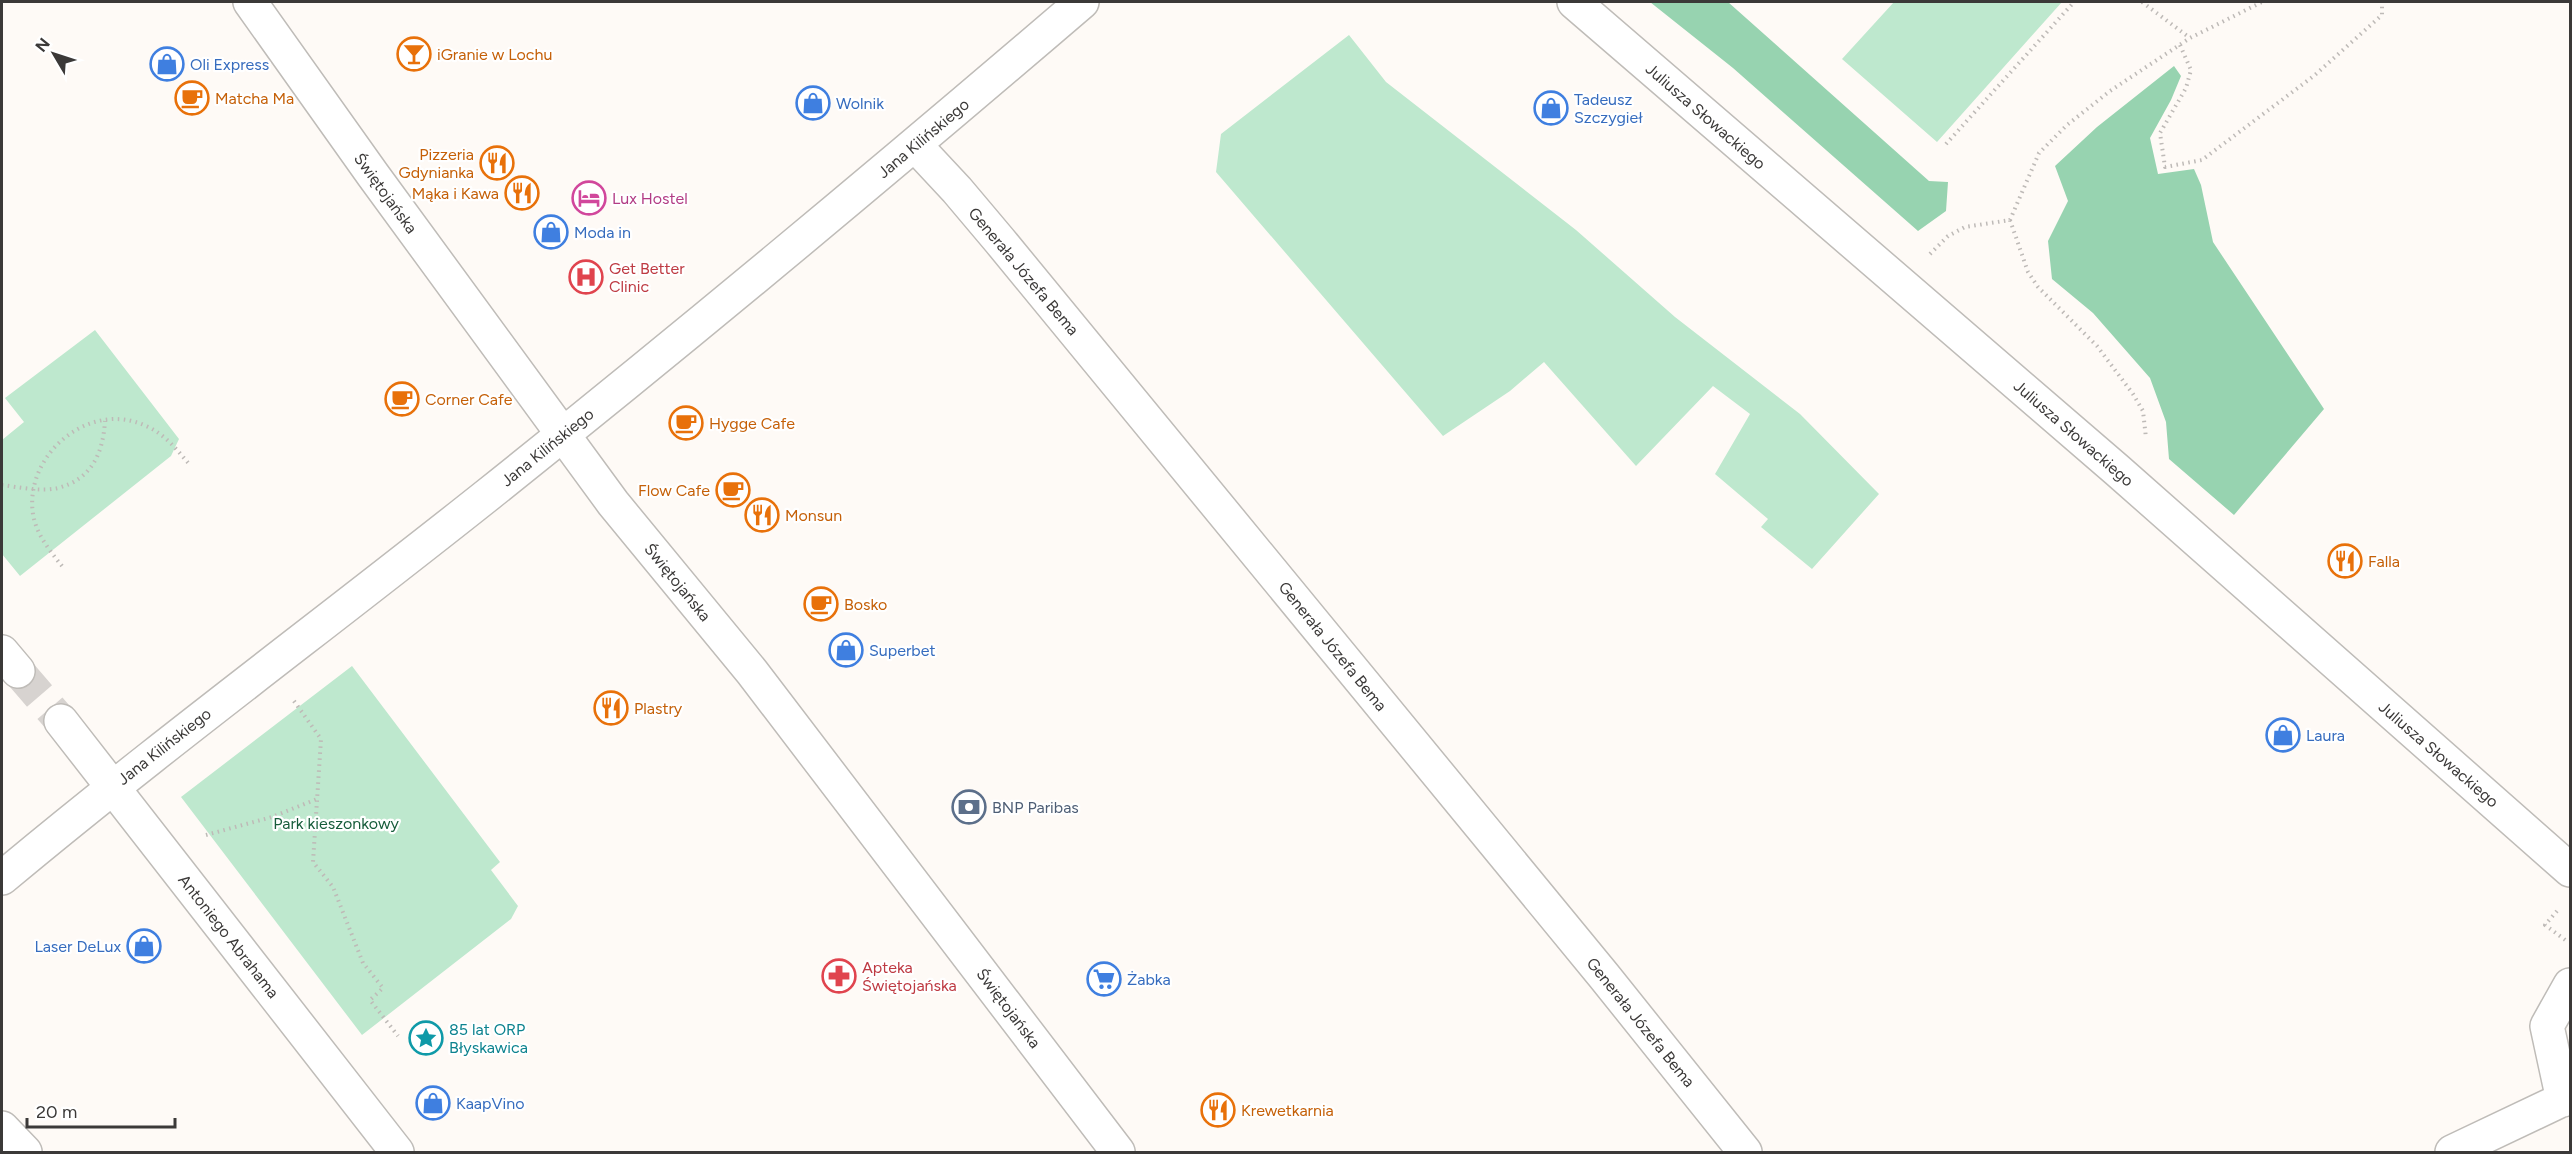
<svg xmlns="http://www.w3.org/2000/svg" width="2572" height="1154" viewBox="0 0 2572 1154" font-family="Figtree,sans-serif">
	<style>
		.green { fill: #bee8ce }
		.forest { fill: #97d3b0 }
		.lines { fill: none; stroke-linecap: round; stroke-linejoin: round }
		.minor-tunnel { stroke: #d7d3d0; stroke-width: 33; stroke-dasharray: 33 16; stroke-linecap: butt }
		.minor-casing { stroke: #bfbcb8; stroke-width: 36 }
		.tertiary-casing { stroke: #bfbcb8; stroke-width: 36 }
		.secondary-casing { stroke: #bfbcb8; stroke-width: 36 }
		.path { stroke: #bebab7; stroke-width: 4; stroke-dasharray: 1.5 4.5; stroke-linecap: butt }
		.minor { stroke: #fff; stroke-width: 33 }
		.tertiary { stroke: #fff; stroke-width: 33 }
		.secondary { stroke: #fff; stroke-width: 33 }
		.labels { text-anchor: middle; stroke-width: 4.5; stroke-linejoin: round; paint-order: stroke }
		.food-label { font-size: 16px; fill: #c56008; stroke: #fff; text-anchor: start }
		.shop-label { font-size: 16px; fill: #366cbe; stroke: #fff; text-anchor: start }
		.street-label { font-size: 16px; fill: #3b3938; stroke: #fff }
		.hotel-label { font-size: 16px; fill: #b23c85; stroke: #fff; text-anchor: start }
		.health-label { font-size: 16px; fill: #be3a42; stroke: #fff; text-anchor: start }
		.service-label { font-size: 16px; fill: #4e5e75; stroke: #fff; text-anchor: start }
		.park-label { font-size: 16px; fill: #175c3b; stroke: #fff }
		.culture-label { font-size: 16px; fill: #0d838f; stroke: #fff; text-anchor: start }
	</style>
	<rect width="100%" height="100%" fill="#fefaf6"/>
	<path class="green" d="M1894,2H2062L1937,142L1842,59Z
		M1349,35L1386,82L1576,230L1675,317L1800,414L1879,494L1812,569L1761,527L1768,519L1715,474L1750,414L1713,386L1636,466L1544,362L1510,391L1443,436L1216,172L1221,134Z
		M95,330L179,439L171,456L20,576L2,554V440L24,422L5,398Z
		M352,666L500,862L491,870L518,906L511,919L362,1035L181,797Z"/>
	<path class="forest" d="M1650,2H1728L1929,181L1948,182L1946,211L1918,231L1733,68Z
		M2174,66L2181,76L2171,100L2150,138L2158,174L2194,169L2201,185L2213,242L2324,409L2234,515L2169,459L2166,422L2150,378L2093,313L2052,279L2048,241L2068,201L2055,166L2097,127Z"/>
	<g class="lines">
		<path class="minor-tunnel" d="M18,671L61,721"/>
		<defs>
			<path id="minor" d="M1574,2L2117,470L2570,870
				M915,145L957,190L1000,241L1604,976L1745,1152
				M2,652L18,671
				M61,721L397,1152
				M2,878C159,747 324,625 485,497C687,336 886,170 1082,2
				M2563,1100L2547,1026L2570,985
				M2452,1152L2570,1096"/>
			<path id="tertiary" d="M250,2L373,175L613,503L752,672L1118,1152"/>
			<path id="secondary" d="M2,1128L25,1152"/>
		</defs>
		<use href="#minor" class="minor-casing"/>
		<use href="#tertiary" class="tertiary-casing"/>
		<use href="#secondary" class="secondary-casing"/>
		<path class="path" d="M2142,2L2190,38
			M2180,45L2191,70L2186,88L2160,133L2165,167L2202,160L2315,75L2382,15V2
			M1946,144L2074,2
			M2010,220L2028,272L2038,287L2097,346L2133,394L2143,411L2146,438
			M1930,254L1948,236L1965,227L2010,220L2039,153L2067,125L2110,91L2190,38L2262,2
			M2,485C18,487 41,492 58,488C92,479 103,453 105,421
			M62,566C50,551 36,534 33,514C24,455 89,399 146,426C165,434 177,450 190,465
			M294,701L321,739L313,862L333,887L363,963L383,988L370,1000L398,1036
			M206,835L272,817L317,799
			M2557,911L2545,925L2568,942"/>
		<use href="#minor" class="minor"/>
		<use href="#tertiary" class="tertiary"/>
		<use href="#secondary" class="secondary"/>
	</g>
	<defs>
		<symbol id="bar-ring" viewBox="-11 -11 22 22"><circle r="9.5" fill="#fff" stroke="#e8710a" stroke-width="1.5"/><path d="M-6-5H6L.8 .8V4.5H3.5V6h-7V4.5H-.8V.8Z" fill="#e8710a"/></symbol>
		<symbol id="shop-ring" viewBox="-11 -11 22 22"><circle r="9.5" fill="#fff" stroke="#3f7fe0" stroke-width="1.5"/><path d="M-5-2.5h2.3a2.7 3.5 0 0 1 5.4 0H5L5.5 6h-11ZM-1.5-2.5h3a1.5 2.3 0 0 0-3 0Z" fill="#3f7fe0"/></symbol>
		<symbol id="cafe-ring" viewBox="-11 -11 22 22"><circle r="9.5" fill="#fff" stroke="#e8710a" stroke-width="1.5"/><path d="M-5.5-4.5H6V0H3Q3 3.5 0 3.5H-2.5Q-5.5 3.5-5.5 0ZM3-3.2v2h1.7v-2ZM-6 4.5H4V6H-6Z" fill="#e8710a"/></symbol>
		<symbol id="restaurant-ring" viewBox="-11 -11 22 22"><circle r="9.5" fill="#fff" stroke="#e8710a" stroke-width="1.5"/><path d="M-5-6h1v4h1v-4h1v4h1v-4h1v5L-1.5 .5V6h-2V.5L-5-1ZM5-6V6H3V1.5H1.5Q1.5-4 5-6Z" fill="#e8710a"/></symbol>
		<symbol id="hotel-ring" viewBox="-11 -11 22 22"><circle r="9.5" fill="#fff" stroke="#d1479c" stroke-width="1.5"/><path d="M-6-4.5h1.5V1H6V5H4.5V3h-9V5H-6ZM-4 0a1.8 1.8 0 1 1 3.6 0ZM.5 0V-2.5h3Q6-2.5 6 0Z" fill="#d1479c"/></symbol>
		<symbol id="hospital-ring" viewBox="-11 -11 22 22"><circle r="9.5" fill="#fff" stroke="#e0444e" stroke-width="1.5"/><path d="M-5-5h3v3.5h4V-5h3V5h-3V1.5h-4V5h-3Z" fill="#e0444e"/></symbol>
		<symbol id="bank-ring" viewBox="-11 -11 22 22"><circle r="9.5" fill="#fff" stroke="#5c6f8a" stroke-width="1.5"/><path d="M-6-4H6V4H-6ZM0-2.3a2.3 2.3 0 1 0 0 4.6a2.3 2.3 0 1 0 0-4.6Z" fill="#5c6f8a"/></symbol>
		<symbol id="pharmacy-ring" viewBox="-11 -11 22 22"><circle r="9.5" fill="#fff" stroke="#e0444e" stroke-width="1.5"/><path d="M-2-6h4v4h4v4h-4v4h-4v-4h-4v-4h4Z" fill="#e0444e"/></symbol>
		<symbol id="supermarket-ring" viewBox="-11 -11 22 22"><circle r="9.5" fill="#fff" stroke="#3f7fe0" stroke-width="1.5"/><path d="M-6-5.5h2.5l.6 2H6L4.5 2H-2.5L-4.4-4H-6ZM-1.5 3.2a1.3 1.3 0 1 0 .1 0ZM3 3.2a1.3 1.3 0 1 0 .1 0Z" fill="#3f7fe0"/></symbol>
		<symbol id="sight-ring" viewBox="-11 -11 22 22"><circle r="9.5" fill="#fff" stroke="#0f9aa8" stroke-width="1.5"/><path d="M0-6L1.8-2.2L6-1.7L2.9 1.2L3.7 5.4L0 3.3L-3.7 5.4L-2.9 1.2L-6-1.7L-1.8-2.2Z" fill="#0f9aa8"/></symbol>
	</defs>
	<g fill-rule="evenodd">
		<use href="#bar-ring" x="395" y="35" width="38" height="38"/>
		<use href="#shop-ring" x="148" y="45" width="38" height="38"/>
		<use href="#cafe-ring" x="173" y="79" width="38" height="38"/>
		<use href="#shop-ring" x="794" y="84" width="38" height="38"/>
		<use href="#shop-ring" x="1532" y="89" width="38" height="38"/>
		<use href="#restaurant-ring" x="478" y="144" width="38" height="38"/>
		<use href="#restaurant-ring" x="503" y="174" width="38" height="38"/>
		<use href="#hotel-ring" x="570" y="179" width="38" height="38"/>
		<use href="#shop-ring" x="532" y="213" width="38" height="38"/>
		<use href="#hospital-ring" x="567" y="258" width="38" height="38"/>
		<use href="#cafe-ring" x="383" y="380" width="38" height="38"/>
		<use href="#cafe-ring" x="667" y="404" width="38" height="38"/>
		<use href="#cafe-ring" x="714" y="471" width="38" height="38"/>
		<use href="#restaurant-ring" x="743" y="496" width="38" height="38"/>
		<use href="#restaurant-ring" x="2326" y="542" width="38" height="38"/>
		<use href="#cafe-ring" x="802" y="585" width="38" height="38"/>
		<use href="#shop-ring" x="827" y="631" width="38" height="38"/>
		<use href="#restaurant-ring" x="592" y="689" width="38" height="38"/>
		<use href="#shop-ring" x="2264" y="716" width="38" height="38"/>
		<use href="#bank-ring" x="950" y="788" width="38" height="38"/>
		<use href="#shop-ring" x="125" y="927" width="38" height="38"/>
		<use href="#pharmacy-ring" x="820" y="957" width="38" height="38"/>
		<use href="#supermarket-ring" x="1085" y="960" width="38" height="38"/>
		<use href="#sight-ring" x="407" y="1019" width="38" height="38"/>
		<use href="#shop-ring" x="414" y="1084" width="38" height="38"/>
		<use href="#restaurant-ring" x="1199" y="1091" width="38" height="38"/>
	</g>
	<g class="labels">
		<g class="food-label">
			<text x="437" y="60">iGranie w Lochu</text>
			<text x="215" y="104">Matcha Ma</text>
			<text x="474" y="160" text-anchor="end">Pizzeria<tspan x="474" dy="18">Gdynianka</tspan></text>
			<text x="499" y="199" text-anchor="end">Mąka i Kawa</text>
			<text x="425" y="405">Corner Cafe</text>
			<text x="709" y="429">Hygge Cafe</text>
			<text x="710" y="496" text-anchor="end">Flow Cafe</text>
			<text x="785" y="521">Monsun</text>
			<text x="2368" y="567">Falla</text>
			<text x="844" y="610">Bosko</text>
			<text x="634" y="714">Plastry</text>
			<text x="1241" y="1116">Krewetkarnia</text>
		</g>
		<g class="shop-label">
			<text x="190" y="70">Oli Express</text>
			<text x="1574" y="105">Tadeusz<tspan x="1574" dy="18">Szczygieł</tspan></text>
			<text x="836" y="109">Wolnik</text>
			<text x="574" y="238">Moda in</text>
			<text x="869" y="656">Superbet</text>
			<text x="2306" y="741">Laura</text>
			<text x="121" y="952" text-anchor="end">Laser DeLux</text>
			<text x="1127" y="985">Żabka</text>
			<text x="456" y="1109">KaapVino</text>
		</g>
		<g class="street-label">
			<text transform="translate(1706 116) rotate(41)" y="6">Juliusza Słowackiego</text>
			<text transform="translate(923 138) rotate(-40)" y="6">Jana Kilińskiego</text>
			<text transform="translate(386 193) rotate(54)" y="6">Świętojańska</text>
			<text transform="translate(1024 271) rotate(50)" y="6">Generała Józefa Bema</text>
			<text transform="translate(2074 433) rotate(41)" y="6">Juliusza Słowackiego</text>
			<text transform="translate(547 447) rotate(-39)" y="6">Jana Kilińskiego</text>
			<text transform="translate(678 582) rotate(51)" y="6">Świętojańska</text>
			<text transform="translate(1333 646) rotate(51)" y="6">Generała Józefa Bema</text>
			<text transform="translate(164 746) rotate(-38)" y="6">Jana Kilińskiego</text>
			<text transform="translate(2439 754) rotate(41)" y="6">Juliusza Słowackiego</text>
			<text transform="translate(229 936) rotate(52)" y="6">Antoniego Abrahama</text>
			<text transform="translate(1009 1008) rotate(53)" y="6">Świętojańska</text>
			<text transform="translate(1641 1022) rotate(51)" y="6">Generała Józefa Bema</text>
		</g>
		<g class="hotel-label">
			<text x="612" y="204">Lux Hostel</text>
		</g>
		<g class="health-label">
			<text x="609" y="274">Get Better<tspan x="609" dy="18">Clinic</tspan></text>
			<text x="862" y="973">Apteka<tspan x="862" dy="18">Świętojańska</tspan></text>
		</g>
		<g class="service-label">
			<text x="992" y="813">BNP Paribas</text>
		</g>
		<g class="park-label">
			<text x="336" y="829">Park kieszonkowy</text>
		</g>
		<g class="culture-label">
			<text x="449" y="1035">85 lat ORP<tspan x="449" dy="18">Błyskawica</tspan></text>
		</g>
	</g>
	<rect width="2572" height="1154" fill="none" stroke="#3b3938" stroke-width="6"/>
	<g transform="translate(54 54) rotate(309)" stroke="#ffffff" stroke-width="4.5" paint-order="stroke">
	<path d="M0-4.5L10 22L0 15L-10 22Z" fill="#3b3938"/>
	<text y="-9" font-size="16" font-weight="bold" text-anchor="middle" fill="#3b3938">N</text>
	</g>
	<path d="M27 1118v9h148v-9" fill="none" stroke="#3b3938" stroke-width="3"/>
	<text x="36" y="1118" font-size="18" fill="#3b3938" stroke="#ffffff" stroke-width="4.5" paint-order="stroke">20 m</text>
</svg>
